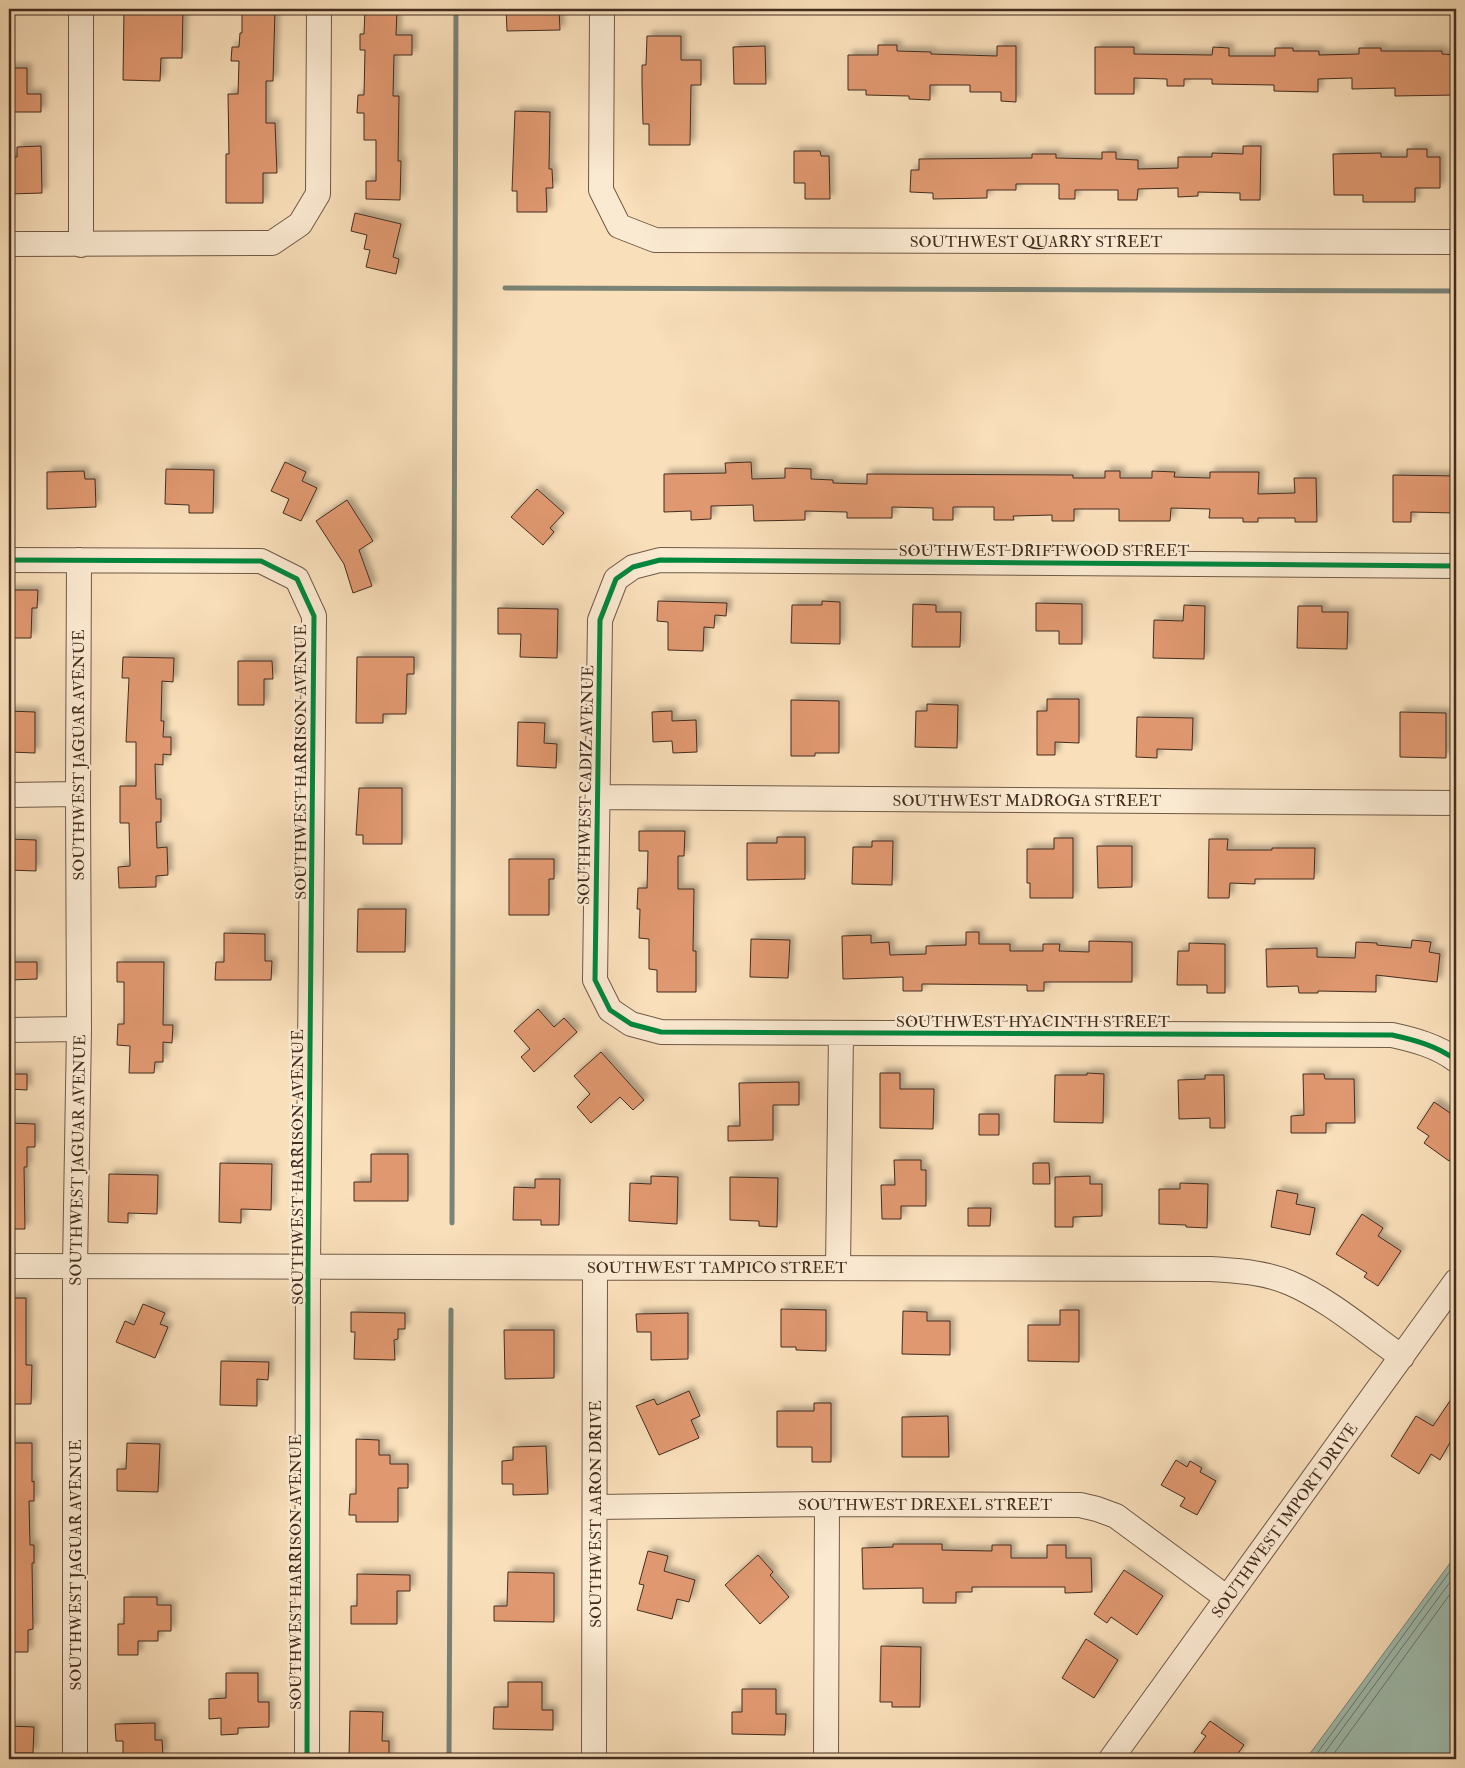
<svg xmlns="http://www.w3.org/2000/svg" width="1465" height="1768" viewBox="0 0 1465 1768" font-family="'IM FELL Double Pica',serif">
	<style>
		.water { fill: #9ebdb0; stroke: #7a8376 }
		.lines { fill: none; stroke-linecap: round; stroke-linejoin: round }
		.shore { stroke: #707568; stroke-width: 1 }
		.stream { stroke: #7a8376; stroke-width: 5 }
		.building { fill: #e09870; stroke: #432d1f; filter: url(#shadow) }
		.minor-casing { stroke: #705a46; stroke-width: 26 }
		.minor { stroke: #fbead2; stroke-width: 24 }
		.cycleway-casing { stroke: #fbead2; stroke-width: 8 }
		.cycleway { stroke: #00873e; stroke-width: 5 }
		.labels { text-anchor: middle; stroke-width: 5; stroke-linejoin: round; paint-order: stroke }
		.street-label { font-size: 16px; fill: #432d1f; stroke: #fbead2 }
	</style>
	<defs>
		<filter id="shadow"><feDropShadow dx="4.5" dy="-4.5" stdDeviation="2.5" flood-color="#0004"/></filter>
	</defs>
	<rect width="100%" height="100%" fill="#f9dfba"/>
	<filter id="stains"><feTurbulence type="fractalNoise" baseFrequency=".004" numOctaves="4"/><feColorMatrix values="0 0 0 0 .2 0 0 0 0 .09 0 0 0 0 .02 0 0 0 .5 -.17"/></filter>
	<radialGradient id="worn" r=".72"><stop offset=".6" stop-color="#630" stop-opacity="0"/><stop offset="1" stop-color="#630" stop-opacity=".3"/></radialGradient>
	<path class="water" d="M1456,1555V1759H1306Z"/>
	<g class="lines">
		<path class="shore" d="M1313,1759L1456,1563
			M1320,1759L1456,1574
			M1330,1759L1456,1586"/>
		<path class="stream" d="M505,288L1456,291
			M452,1223L456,9
			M449,1759L451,1310"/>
	</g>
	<path class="building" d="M124,9H183L182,58H161L160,81L123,80Z
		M242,9H275L273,81H266V123H275L277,173H263V203H226V154H229L228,94H238L239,61H231L232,47H239L240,33H242Z
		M365,9H397L396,35H412V55H394L393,96H399L398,161H401L400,200L366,199V181H376V140H364V113H357L358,95H364L365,50H360V34H364Z
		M506,9H559L560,30L507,31Z
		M647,36H681V60H701V85H691L690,145H649V124H643L642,84V65H646Z
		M878,45H897V51L931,52V54L997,56V46H1016V102L1001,101V92H970V85H930V100L909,99V96L866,95V90H848V55H878Z
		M765,46L766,84H734L733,47Z
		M1095,47H1134V54L1212,55L1213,47L1229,48V56H1275V48H1293V51H1319V55L1359,54V48H1381V51H1442V54L1456,55V95L1395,96V88L1352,89V78L1318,79V92L1274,91V85L1212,84V79H1184V86H1167V79L1134,78V94H1095Z
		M9,68H27V94H41V112H9Z
		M515,111L550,112L549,169H552L553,188H546L547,212H517V191H512Z
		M41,146L42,193L9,194V157H17V147Z
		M1243,146H1261L1260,200H1240V193L1198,192V196L1178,197V188L1138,189L1137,200H1118V190H1075V199H1059V184H1016V190H987V198L933,199V193L910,192L911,170H919V159L1032,158V154H1056V158L1102,159V152H1116V159L1138,160V169L1178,168V157H1212V153L1243,154Z
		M1407,149H1427V157H1440V188H1415V202H1363V195H1334L1333,154L1381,153V157H1407Z
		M794,151H820L821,156H829L830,199H805V183H794Z
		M355,213L401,224L393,257L399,259L396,274L366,267L370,250L364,249L367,235L351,231Z
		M285,462L306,472L302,481L317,488L301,521L283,513L289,499L271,491Z
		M751,462L752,479L785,478V468L811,469V479L833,480V483L867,484V474L1073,475V478H1105V471H1120V478H1152V471L1175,472L1174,477L1210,478V472H1259L1258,494L1295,493L1294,478H1316L1317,522H1295V518H1258V522H1243V518H1209L1210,509L1171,508L1170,521H1119V509H1074V521H1052V515L1013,516L1014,520H994V507H953V520H933V508L892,507V518H847V512L805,511V520L754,521L753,505L711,506V519L691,520V511L664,512V474L726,473L725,463Z
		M166,469L214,470L213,513H189V505L165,504Z
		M84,471L85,479H95L96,507L47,509V472Z
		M1393,475L1456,476V513L1411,512V522H1393Z
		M537,489L564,513L550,528L554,532L543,545L511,517Z
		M347,500L373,541L359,550L372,586L353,593L344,564L316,521Z
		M9,590H38L37,608H32L31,638H9Z
		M658,601L727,603L726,616L715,615L714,628L704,627L703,651L668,650V622L657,621Z
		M822,601L840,602V644L791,643L792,605H822Z
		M1036,603L1082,604V644H1059V631H1036Z
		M913,604L936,605V612H961L960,647H912Z
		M1184,605L1205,606L1204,659L1153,658L1154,620L1183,621Z
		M1298,606H1322V612H1348L1347,649L1297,648Z
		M498,608L558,609L557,658L520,657L521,634H498Z
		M123,657L174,658L173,682L162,681L161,721H164L163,737H171V755L163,754V765L155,764L156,799H161V822H156L157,848L167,847L168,875L156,876V887L119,888L118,867L130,866L129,823H120V786H136V742H126L129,678H122Z
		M357,657H414V674H407L406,714H383V723H356Z
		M238,661H272L273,679H264V705H238Z
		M1047,699H1079V743L1055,742V755H1037V711H1047Z
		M791,700L839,701V753H815V756H791Z
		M927,704L958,705L957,748L915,747L916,711H927Z
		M9,711L35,712V753L9,752Z
		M672,711V721L696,720L697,752L673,753L672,741L653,742L652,712Z
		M1400,712L1446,713V758L1400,757Z
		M1137,717L1193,718L1192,750L1157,749V758L1136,757Z
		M518,722L545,723L544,743L557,744L556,768L517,766Z
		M359,788H402V844H363V835H356Z
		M639,831H685L684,856H678V889H694L693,951H696V992H657V970L649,969V939L639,938L640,909H637L638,888H647L648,851H639Z
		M777,837H805V879L747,880V843H777Z
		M1054,838H1073V898H1030V883H1027V849H1054Z
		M9,839L36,840V871L9,870Z
		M1209,839H1228L1227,850H1272V848H1315L1314,879H1255V884L1230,883L1229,898H1208Z
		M872,841H893L892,885L852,884L853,847H872Z
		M1097,846H1132V887L1098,888Z
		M509,859H554V879H549V915H509Z
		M358,909H406L405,952H357Z
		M966,932H979V944H1010V951H1043V944H1060L1059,951L1089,952V941L1132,942V982H1044V991H1027V985L922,984V991H903V977L843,979L842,936L871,935V943L889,942L890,955L926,954V946L966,945Z
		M224,933L265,934V961H272L271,980H215L216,962H224Z
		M751,939L790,940L788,978L750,977Z
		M1412,940L1431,942L1429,952L1440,954L1437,982L1376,975V992L1318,991V993H1299L1298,986L1267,987L1266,949L1317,948V957L1355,958L1356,942L1377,943V945L1411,948Z
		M1189,943L1225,944V993H1207V985H1177L1178,951H1189Z
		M9,962H37V979L9,980Z
		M117,962H164L163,1025H173L172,1043L163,1042V1062H155L154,1073H129L130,1046L117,1045L118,1024H124V982H117Z
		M538,1009L554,1027L564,1018L577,1032L534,1072L521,1057L530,1049L514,1031Z
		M601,1052L644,1100L633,1110L620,1097L591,1123L577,1107L590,1094L574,1076Z
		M880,1073H900V1089H934L933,1129L880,1128Z
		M1087,1073L1104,1074L1103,1123L1054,1122L1055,1075H1087Z
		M9,1074H27V1090L9,1089Z
		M1303,1074H1324L1325,1079H1354L1355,1123H1326V1133H1291V1116L1304,1115Z
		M1205,1075H1224L1225,1128H1210V1118L1179,1119L1178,1080L1205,1079Z
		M799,1082V1105H773V1140L728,1141V1126H740L739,1083Z
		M1434,1102L1456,1117V1150L1449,1161L1424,1143L1429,1136L1417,1128Z
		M979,1114H999V1135H979Z
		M9,1123L35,1124V1147H27V1167H24L25,1229H9Z
		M371,1154H408V1201H354V1182H371Z
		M894,1160H921V1170H926V1206H901V1219H882L881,1185H895Z
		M220,1163L272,1164L271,1210L241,1209V1223L219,1222Z
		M1033,1163H1049L1050,1184H1033Z
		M109,1174L158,1175L157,1214L128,1213V1223L108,1222Z
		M651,1176L678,1177L677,1224L629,1221L630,1183L651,1184Z
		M1090,1176V1184H1102V1216L1073,1217V1227H1055V1177Z
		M730,1177L778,1178L777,1227L759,1226V1221L730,1220Z
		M535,1179H560L559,1225H541V1220H513L514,1187L535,1188Z
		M1180,1183L1208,1184L1207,1228L1186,1227V1225L1159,1224V1189H1180Z
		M1277,1190L1298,1194L1296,1204L1315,1208L1310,1235L1271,1227Z
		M968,1208H991L990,1226H968Z
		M1362,1214L1383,1228L1378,1236L1401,1251L1378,1286L1364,1277L1367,1273L1336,1254Z
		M9,1298H26V1365H32L31,1404H9Z
		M143,1304L165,1313L160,1324L168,1327L155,1358L116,1342L125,1321L134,1325Z
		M781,1309L826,1310V1351L796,1350V1347H781Z
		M1060,1310H1079V1362L1028,1361V1325H1060Z
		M903,1311L927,1312V1321H950V1355L902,1354Z
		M351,1312L405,1313V1329H398V1339L394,1340L395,1360L354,1359L355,1332H351Z
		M688,1313V1359L651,1360V1332H637L636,1314Z
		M504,1330H554V1378L505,1379Z
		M221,1361L269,1362L268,1380L257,1379V1406L220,1405Z
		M689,1391L700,1416L691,1420L699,1438L659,1455L636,1406L654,1399L657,1405Z
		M1456,1392V1432L1440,1460L1431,1454L1419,1474L1391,1456L1416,1416L1433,1426Z
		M814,1403H831V1462H812V1447H777V1411H814Z
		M948,1416L949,1457H902V1417Z
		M356,1439L379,1440V1455H390V1464H408V1488H398V1522H356V1515H349L350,1494H356Z
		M9,1443H32V1482L34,1481V1501H29L30,1545H34V1563H32L33,1629L28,1630V1652H9Z
		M127,1443L160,1444L158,1492L117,1491V1469H126Z
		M546,1446L548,1494L513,1495V1484H502V1461L513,1460V1447Z
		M1176,1460L1187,1467L1190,1461L1202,1468L1200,1472L1216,1481L1197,1515L1180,1506L1185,1498L1161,1485Z
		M893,1544H942V1550L992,1551V1545H1011V1558H1047V1545H1066V1558H1091L1092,1592L1065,1593V1587H972V1592H956V1603H923V1588L863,1589L862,1548L893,1547Z
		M648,1551L668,1556L664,1571L695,1580L689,1602L677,1599L672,1619L637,1610L644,1585L639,1584Z
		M758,1555L773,1572L770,1575L789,1597L760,1624L725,1585Z
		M1124,1570L1163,1596L1137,1635L1111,1617L1107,1623L1094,1614Z
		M508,1572L554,1573V1622L494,1621V1606H507Z
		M357,1574L410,1575V1591H397V1624H351V1606H357Z
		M124,1597H157V1605H171V1631H158V1641H138V1655H118V1624H124Z
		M1086,1639L1118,1660L1094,1698L1062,1678Z
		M881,1646L921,1647L920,1707H892V1702H880Z
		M226,1673H258V1702H269V1727L238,1728V1734L221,1735V1718L209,1719V1699L226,1698Z
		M508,1682H542V1710H553V1730L493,1729L494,1707H508Z
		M742,1689H776V1714H786L785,1735L732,1734V1712H742Z
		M350,1711L383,1712L382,1741H389V1759H349Z
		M1210,1721L1244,1745L1234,1759H1189L1206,1736L1201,1733Z
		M155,1723V1740H162L163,1756H155V1759H123V1741H116L115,1724Z
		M9,1726L34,1727L33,1753H9Z"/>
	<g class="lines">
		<defs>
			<path id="minor" d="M602,9L601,190L619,226L655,240L1456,242
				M9,244L272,243L300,224L318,194L319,9
				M81,245V9
				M9,560L261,561L297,579L314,616L308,1267L307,1759
				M1456,566L660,560L633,567L616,579L600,620L595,980L610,1010L631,1024L661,1032L1392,1035C1415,1040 1437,1046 1456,1060
				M9,795L78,794
				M598,797L1456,803
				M9,1030L79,1029
				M9,1266L1211,1269C1237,1271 1265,1272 1290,1283C1330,1300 1366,1332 1402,1357
				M838,1267L841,1033
				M596,1507L827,1504L1080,1505L1097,1509L1116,1516L1227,1598
				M75,1759V1267L79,1029L78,794L79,560
				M594,1759L595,1268
				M826,1759L827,1504
				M1111,1759L1456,1281"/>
		</defs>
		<use href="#minor" class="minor-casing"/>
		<use href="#minor" class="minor"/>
		<defs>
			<path id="cycleway" d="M9,560L261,561L297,579L314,616L308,1267L307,1759
				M1456,566L660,560L633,567L616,579L600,620L595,980L610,1010L631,1024L661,1032L1392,1035C1415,1040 1437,1046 1456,1060"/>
		</defs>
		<use href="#cycleway" class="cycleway-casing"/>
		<use href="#cycleway" class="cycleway"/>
	</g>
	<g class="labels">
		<g class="street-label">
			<text x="1036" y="247">SOUTHWEST QUARRY STREET</text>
			<text x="1044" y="556">SOUTHWEST DRIFTWOOD STREET</text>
			<text transform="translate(78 755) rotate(-90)" y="6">SOUTHWEST JAGUAR AVENUE</text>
			<text transform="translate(300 762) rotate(-90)" y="6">SOUTHWEST HARRISON AVENUE</text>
			<text transform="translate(585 785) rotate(-89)" y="6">SOUTHWEST CADIZ AVENUE</text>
			<text x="1027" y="806">SOUTHWEST MADROGA STREET</text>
			<text x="1033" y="1027">SOUTHWEST HYACINTH STREET</text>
			<text transform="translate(77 1160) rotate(-89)" y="6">SOUTHWEST JAGUAR AVENUE</text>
			<text transform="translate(297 1167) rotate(-90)" y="6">SOUTHWEST HARRISON AVENUE</text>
			<text x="717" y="1273">SOUTHWEST TAMPICO STREET</text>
			<text x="925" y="1510">SOUTHWEST DREXEL STREET</text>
			<text transform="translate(595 1514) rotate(-90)" y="6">SOUTHWEST AARON DRIVE</text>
			<text transform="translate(1284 1520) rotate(-54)" y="6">SOUTHWEST IMPORT DRIVE</text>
			<text transform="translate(75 1565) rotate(-90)" y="6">SOUTHWEST JAGUAR AVENUE</text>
			<text transform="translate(295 1572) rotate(-90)" y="6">SOUTHWEST HARRISON AVENUE</text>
		</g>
	</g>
	<rect width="1465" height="1768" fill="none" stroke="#f9dfba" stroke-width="30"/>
	<rect x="10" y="10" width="1445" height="1748" fill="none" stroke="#432d1f" stroke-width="2.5"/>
	<rect x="15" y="15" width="1435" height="1738" fill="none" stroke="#432d1f"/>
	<rect width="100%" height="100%" filter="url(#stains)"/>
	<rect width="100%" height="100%" fill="url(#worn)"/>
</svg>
